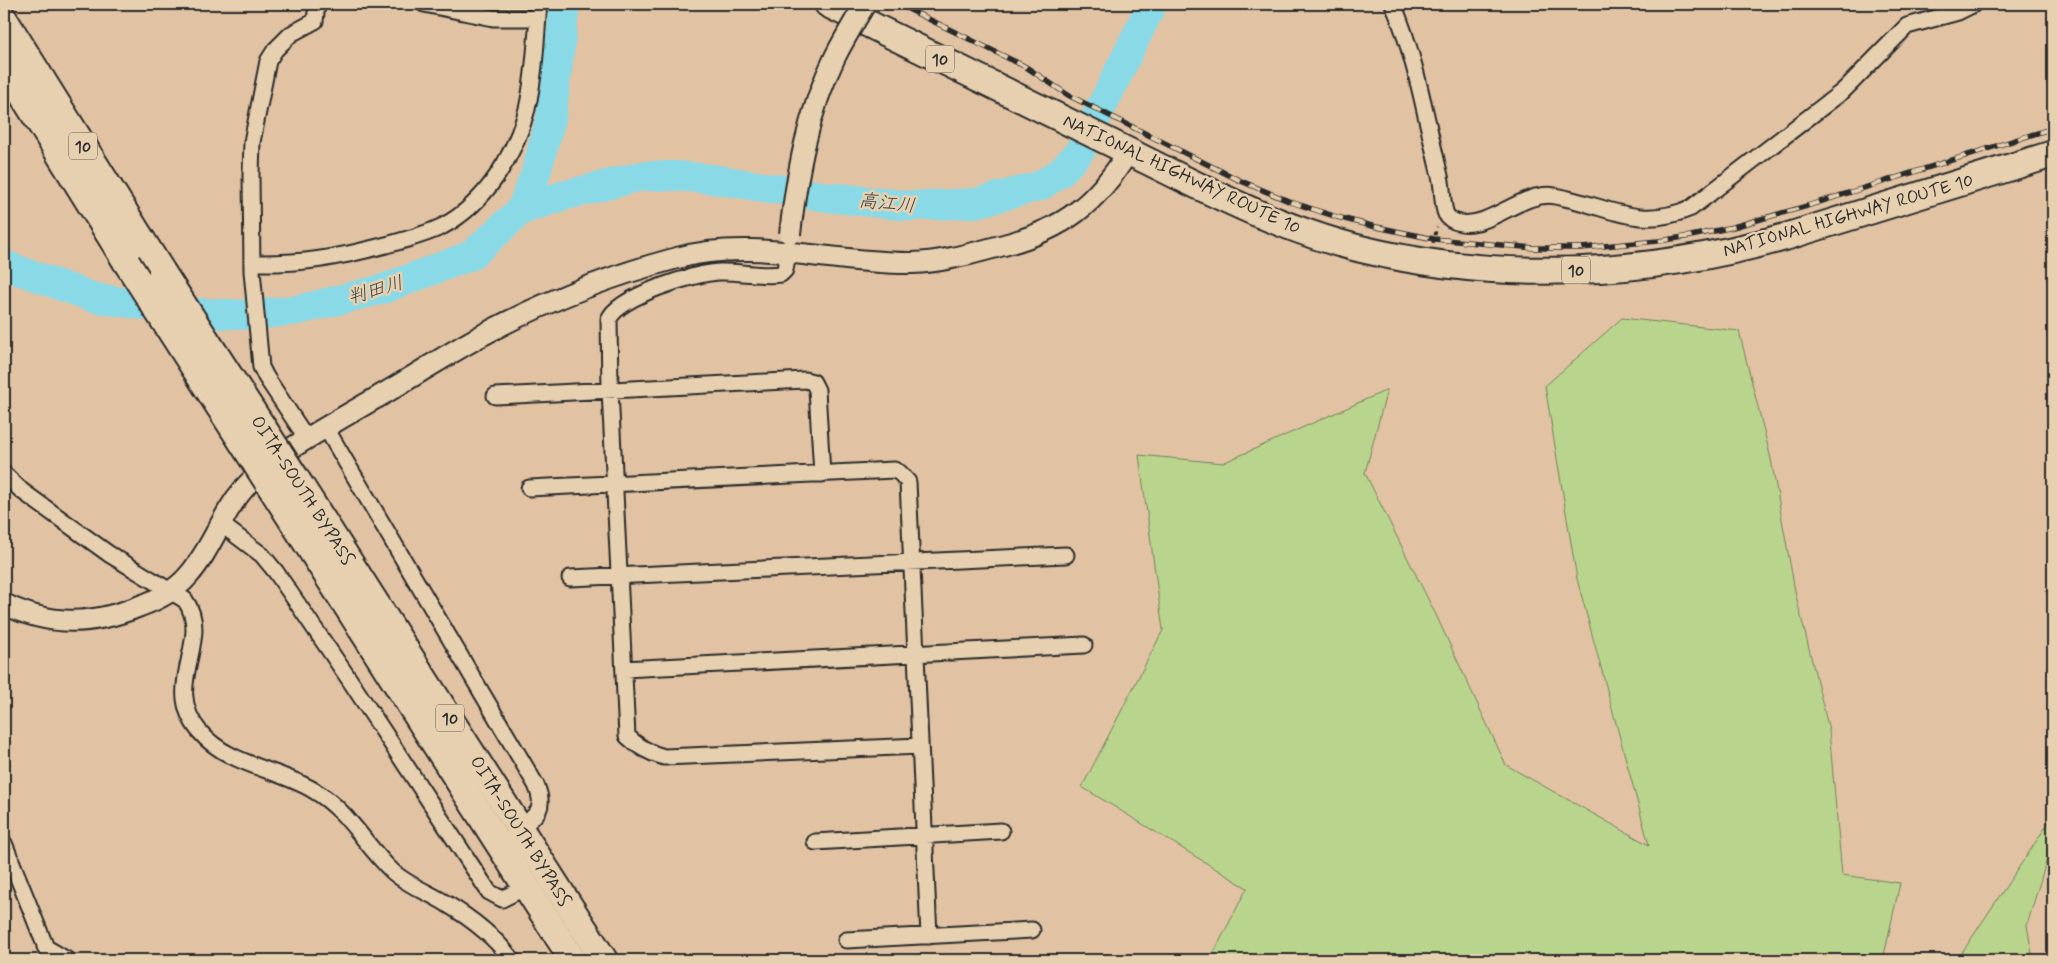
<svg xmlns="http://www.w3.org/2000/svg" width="2057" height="964" viewBox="0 0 2057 964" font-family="Mynerve,'Klee One',sans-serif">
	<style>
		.green { fill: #b9d48c; stroke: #72805c }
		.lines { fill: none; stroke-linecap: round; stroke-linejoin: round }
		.river { stroke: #8ad9e7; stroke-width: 30 }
		.minor-casing { stroke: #2b2b2b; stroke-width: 19 }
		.tertiary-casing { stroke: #2b2b2b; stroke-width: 24 }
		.trunk-casing { stroke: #2b2b2b; stroke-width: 30 }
		.path { stroke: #2b2b2b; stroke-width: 3; stroke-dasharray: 4 4; stroke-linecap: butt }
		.minor { stroke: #e6d0af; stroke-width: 15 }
		.tertiary { stroke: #e6d0af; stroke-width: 20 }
		.trunk { stroke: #e6d0af; stroke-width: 26 }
		.rail-casing { stroke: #2b2b2b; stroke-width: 5.5 }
		.rail { stroke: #e6d0af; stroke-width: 4; stroke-dasharray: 11; stroke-linecap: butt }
		.tertiary-bridge-casing { stroke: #2b2b2b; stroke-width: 24; stroke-linecap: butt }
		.trunk-bridge-casing { stroke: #2b2b2b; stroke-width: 30; stroke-linecap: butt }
		.tertiary-bridge { stroke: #e6d0af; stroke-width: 20 }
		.trunk-bridge { stroke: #e6d0af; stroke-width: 26 }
		.labels { text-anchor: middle; stroke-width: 5; stroke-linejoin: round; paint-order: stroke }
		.shield { fill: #e6d0af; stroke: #635c53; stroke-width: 1 }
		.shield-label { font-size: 16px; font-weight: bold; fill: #2b2b2b }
		.street-label { font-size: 18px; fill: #2b2b2b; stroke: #e6d0af }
		.water-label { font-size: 19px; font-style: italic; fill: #394547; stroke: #e6d0af }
	</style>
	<rect width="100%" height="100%" fill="#e1c3a4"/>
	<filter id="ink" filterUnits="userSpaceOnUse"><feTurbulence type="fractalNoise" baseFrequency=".02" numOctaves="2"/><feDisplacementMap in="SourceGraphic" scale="10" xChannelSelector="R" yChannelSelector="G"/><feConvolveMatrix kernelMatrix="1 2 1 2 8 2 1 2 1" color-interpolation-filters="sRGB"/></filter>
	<g filter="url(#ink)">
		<path class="green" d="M1622,318L1739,331L1771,459L1796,596L1829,730L1842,875L1900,883L1883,960H1210L1247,888L1082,787L1163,630L1139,455L1223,463L1387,390L1365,473L1437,617L1506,765L1649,845L1577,579L1545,386Z
			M2053,816V839L2027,925L2033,960H1957Z"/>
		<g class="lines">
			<path class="river" d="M521,210L562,196L642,176H676L712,179L827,197L910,206L976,203L1040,186L1061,172L1080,151L1152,4
				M4,265L95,298L199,313L251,315L298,310L383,289L472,255L521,210L535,176L551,118L565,4"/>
			<defs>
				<path id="minor" d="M424,4L493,18H538
					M1393,4C1416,57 1426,120 1440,176C1443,187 1442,206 1446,214C1449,220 1455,222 1461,223C1490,228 1524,190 1555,196C1607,205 1637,231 1691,208L1843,91L1907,26L1958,12L1954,4
					M1958,12L1974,4
					M788,252L785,270L781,274C761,277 739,271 719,272C695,273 619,296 609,319L610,390L627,736C638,747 649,753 664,757L920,746
					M252,263C303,264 336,258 386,245C405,240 425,235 443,226C486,203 515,155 527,109C535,75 536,38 539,4
					M495,396L805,380L813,382L817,390L822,474
					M326,428L536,785C546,808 538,814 520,828
					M307,439L266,377L261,367L252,271L251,174L252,142L268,61L275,50L291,34L315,21L317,4
					M4,474L22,491L109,554L185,600C214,641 160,685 200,732C228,765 278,769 313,790C348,810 364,844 392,871C407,885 430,893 447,904C472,919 495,937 512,960
					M529,488L894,470L900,473L908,482L929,936
					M221,524L262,555L276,572L349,679L489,892L502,899L526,887
					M570,578L1066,555
					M624,669L1084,645
					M815,842L1001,831
					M4,843L51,960
					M846,940L1032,930
					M45,947L67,960"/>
				<path id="tertiary" d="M4,604C51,627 93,625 140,606C157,600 176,590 188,576C205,557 215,533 228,511C240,490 257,473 276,458C313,434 352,412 390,390C424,370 457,348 492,330C551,299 613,275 677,258C754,237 833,264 912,263C943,262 974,253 1004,245C1064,229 1096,204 1129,151"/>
				<path id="trunk" d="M828,4C921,50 1014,95 1107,141C1189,181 1272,227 1361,249C1500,283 1647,276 1785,237L2053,154
					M4,19L162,272
					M4,65L127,263
					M295,477L604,960
					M274,492L573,960"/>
			</defs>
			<use href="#minor" class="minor-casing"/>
			<use href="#tertiary" class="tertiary-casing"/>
			<use href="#trunk" class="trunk-casing"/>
			<path class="path" d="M1433,243L1437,227"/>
			<use href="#minor" class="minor"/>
			<use href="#tertiary" class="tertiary"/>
			<use href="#trunk" class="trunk"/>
			<defs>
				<path id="rail" d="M898,4L1026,67L1068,95L1241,181L1291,202L1337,217L1372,226L1434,239L1534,248H1581L1658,241L1691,236L1733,227L1807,206L2053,128"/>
			</defs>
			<use href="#rail" class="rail-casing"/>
			<use href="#rail" class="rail"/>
			<defs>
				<path id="tertiary-bridge" d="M790,234C797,173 808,112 835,57C844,39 855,21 865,4"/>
				<path id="trunk-bridge" d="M127,263L274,492
					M162,272L295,477"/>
			</defs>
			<use href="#tertiary-bridge" class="tertiary-bridge-casing"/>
			<use href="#trunk-bridge" class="trunk-bridge-casing"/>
			<use href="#tertiary-bridge" class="tertiary-bridge"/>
			<use href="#trunk-bridge" class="trunk-bridge"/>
		</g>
	</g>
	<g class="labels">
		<g class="shield">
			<rect x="926" y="45.5" width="28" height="27" rx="4"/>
			<rect x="69" y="132.5" width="28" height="27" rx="4"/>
			<rect x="1562" y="256.5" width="28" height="27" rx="4"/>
			<rect x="436" y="704.5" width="28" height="27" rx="4"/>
		</g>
		<g class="shield-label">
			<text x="940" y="65">10</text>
			<text x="83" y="152">10</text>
			<text x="1576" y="276">10</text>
			<text x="450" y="724">10</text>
		</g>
		<g class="street-label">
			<text transform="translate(1182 174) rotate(25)" y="6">NATIONAL HIGHWAY ROUTE 10</text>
			<text transform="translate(1848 215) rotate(-16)" y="6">NATIONAL HIGHWAY ROUTE 10</text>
			<text transform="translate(303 490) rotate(57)" y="6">OITA-SOUTH BYPASS</text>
			<text transform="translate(521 831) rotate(58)" y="6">OITA-SOUTH BYPASS</text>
		</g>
		<g class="water-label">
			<text transform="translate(887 202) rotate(6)" y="7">高江川</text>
			<text transform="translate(375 289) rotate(-17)" y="7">判田川</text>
		</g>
	</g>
	<rect width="2057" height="964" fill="none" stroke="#e6d0af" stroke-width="20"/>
	<rect x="10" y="10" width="2037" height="944" fill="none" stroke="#2b2b2b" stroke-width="2" filter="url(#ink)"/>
</svg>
